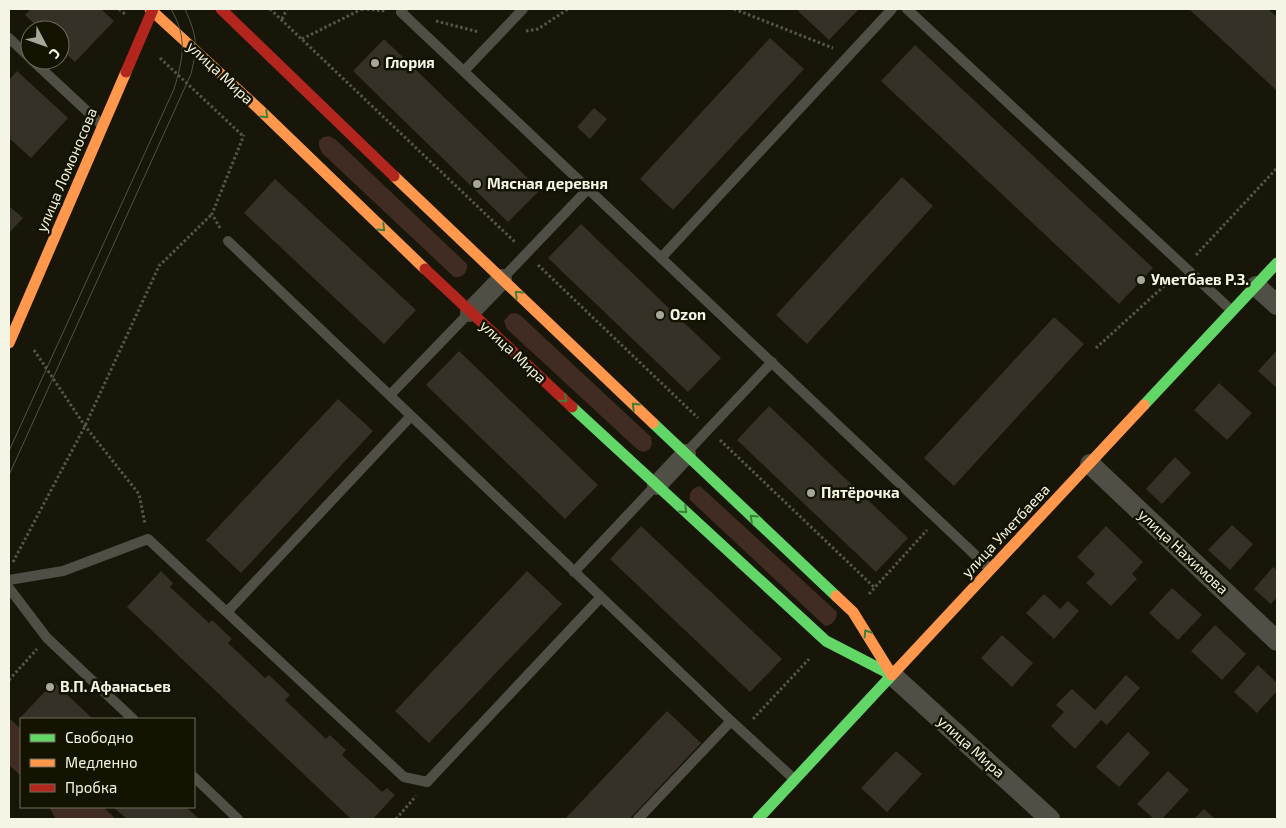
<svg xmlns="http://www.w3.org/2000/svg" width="1286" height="828" viewBox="0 0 1286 828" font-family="'Exo 2',sans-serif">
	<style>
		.green { fill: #412c24 }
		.building { fill: #353127 }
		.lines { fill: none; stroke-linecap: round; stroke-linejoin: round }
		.path { stroke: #55554b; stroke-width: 3; stroke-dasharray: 2.5 2.5; stroke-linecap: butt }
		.lane { stroke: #4f4f45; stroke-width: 10 }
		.street { stroke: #4f4f45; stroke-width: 20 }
		.fast { stroke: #63d668; stroke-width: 11 }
		.slow { stroke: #ff974d; stroke-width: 11 }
		.jam { stroke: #b3261e; stroke-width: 11 }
		.tram { stroke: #535249; stroke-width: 1 }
		.oneway { stroke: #3f7e39 }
		.poi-dot { fill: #a7a799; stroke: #141300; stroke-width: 2 }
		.labels { text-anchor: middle; stroke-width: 5; stroke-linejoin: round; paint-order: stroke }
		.poi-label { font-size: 15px; font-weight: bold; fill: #f5f5e6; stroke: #141300; text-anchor: start }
		.street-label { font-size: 15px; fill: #f5f5e6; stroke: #141300 }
	</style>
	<rect width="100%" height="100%" fill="#171609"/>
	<path class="green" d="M329,136L335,139L467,264C468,272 463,278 454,277L322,153L319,146V141L323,137Z
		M515,313L520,315L651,437L652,443L650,449L644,452L638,450L507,329L504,321L510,314Z
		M700,486L837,612C837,619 833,625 825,626L690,500C689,492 692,488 700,486Z
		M9,718L21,729V776L9,765Z
		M49,807H103L116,819H56Z"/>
	<path class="building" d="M31,9H101L114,21L75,62L60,48V30H41L25,15Z
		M800,9H859L829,40L798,11Z
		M1189,9H1268L1277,17V91Z
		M770,38L804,69L673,210L640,179Z
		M384,39L540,190L508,222L353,71Z
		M915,45L1153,268L1119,304L881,81Z
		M17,71L68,118L31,158L9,138V80Z
		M594,108L607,119L590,139L577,127Z
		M902,177L933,206L807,344L776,315Z
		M275,179L416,310L384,344L244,213Z
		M9,206L23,218L9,233Z
		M581,224L721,358L688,392L548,258Z
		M1054,317L1084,344L954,486L924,458Z
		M1277,350V388L1258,371Z
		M459,351L598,485L565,519L426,385Z
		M1219,383L1252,413L1227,440L1194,410Z
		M338,399L373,431L241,573L206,540Z
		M769,406L908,538L876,572L737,440Z
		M1175,457L1191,473L1162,504L1146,489Z
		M1232,525L1253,544L1230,570L1208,550Z
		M641,526L782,659L750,692L610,559Z
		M1106,526L1143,562L1132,574L1137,579L1111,606L1086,583L1095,574L1077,557Z
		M1273,567L1277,570V597L1271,604L1254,589Z
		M161,571L173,583L170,587L209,623L212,620L232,639L228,643L265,678L269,675L290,695L285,700L326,739L330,735L346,750L342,755L382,792L387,788L395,795L373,819H351L127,607Z
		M527,571L562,604L429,743L395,711Z
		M1172,588L1202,615L1178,640L1149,613Z
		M1044,594L1060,609L1068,601L1079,611L1054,639L1026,613Z
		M1215,625L1246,654L1222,680L1191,651Z
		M1002,635L1033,663L1012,687L981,658Z
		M1258,665L1277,683V691L1257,713L1234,692Z
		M1126,675L1140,688L1107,725L1101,720L1075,749L1051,726L1064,712L1056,705L1072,689L1095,710Z
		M54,682L78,705L93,719H21L20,718Z
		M667,711L701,743L635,813L629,819H565Z
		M1128,732L1150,753L1119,787L1096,767Z
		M896,751L922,774L887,812L861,788Z
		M1168,771L1189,790L1162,819H1154L1137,804Z
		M113,807H186L199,819H127Z
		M1204,809L1215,819H1194Z"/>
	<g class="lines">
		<path class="path" d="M119,9L125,14
			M270,9L516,243
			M362,9L386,11
			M734,9L833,48
			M282,19L287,9
			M436,21L479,32
			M526,31L538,29L568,9
			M302,39L362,9
			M160,58L243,136
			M220,228L212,214L244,135
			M1196,255L1277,168
			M538,265L698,418
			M1096,348L1174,277
			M34,350L85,426L139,494L145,524
			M720,440L875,588
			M13,562L85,426L159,266L212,214
			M869,594L927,530
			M9,680L37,649
			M753,719L809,659
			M396,819L416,796"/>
		<path class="lane" d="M403,9L401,12L990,569
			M907,9L1231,310
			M9,38L30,58
			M32,60L102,125
			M464,71L523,9
			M228,241L731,721L638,819
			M661,258L892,9
			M503,278L588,189
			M390,395L469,313
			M686,453L772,362
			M574,572L656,485
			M9,580L63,571L148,539L404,777L427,782L601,597
			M9,588L47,638L133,719
			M227,612L411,416
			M731,721L794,779
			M194,777L238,819"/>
		<path class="street" d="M1256,286L1277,305
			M470,312L502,279
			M1090,464L1277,641
			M657,485L686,454
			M892,675L1050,819"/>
		<path class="fast" d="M1144,405L1277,263
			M572,407L826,641L892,675
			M653,423L836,596
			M758,819L892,675"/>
		<path class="slow" d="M150,9L259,109L425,269
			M394,176L653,423
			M9,343L126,72
			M836,596L853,612L892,675
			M892,675L1144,405"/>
		<path class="jam" d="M221,9L394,176
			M126,72L153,9
			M425,269L572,407"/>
		<path class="tram" d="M9,451L174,89C183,59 188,38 171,9
			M9,475L191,74C198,45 197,36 185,9"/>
	</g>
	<defs><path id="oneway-chevron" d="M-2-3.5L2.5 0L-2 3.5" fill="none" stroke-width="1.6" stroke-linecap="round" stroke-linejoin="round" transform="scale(1.25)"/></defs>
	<g class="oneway">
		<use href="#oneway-chevron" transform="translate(265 115) rotate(44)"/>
		<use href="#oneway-chevron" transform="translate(382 228) rotate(44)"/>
		<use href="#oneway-chevron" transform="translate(518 294) rotate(-136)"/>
		<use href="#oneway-chevron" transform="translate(564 399) rotate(43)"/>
		<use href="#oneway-chevron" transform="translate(635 406) rotate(-136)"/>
		<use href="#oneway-chevron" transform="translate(684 510) rotate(43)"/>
		<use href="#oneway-chevron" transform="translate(753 518) rotate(-137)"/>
		<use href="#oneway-chevron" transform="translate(867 633) rotate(-122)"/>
	</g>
	<g class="poi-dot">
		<circle cx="375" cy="63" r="5"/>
		<circle cx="477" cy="184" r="5"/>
		<circle cx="1141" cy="280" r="5"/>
		<circle cx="660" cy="315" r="5"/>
		<circle cx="811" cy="493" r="5"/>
		<circle cx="50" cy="687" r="5"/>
	</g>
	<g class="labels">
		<g class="poi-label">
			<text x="385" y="68">Глория</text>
			<text x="487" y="189">Мясная деревня</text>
			<text x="1151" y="285">Уметбаев Р.З.</text>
			<text x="670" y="320">Ozon</text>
			<text x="821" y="498">Пятёрочка</text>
			<text x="60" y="692">В.П. Афанасьев</text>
		</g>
		<g class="street-label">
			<text transform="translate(220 73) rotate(43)" y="5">улица Мира</text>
			<text transform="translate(67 170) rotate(-67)" y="5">улица Ломоносова</text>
			<text transform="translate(513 352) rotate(43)" y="5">улица Мира</text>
			<text transform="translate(1006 531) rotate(-47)" y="5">улица Уметбаева</text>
			<text transform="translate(1183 552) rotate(43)" y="5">улица Нахимова</text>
			<text transform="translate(971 747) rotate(42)" y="5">улица Мира</text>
		</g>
	</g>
	<rect width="1286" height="828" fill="none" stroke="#f5f5e6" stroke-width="20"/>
	<rect x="20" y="718" width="175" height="90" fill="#141300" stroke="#6e6d5c"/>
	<rect x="30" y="734" width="25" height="8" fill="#63d668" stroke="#6e6d5c"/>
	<text x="65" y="743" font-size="15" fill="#f5f5e6">Свободно</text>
	<rect x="30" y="759" width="25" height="8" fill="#ff974d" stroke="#6e6d5c"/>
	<text x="65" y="768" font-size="15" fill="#f5f5e6">Медленно</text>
	<rect x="30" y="784" width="25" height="8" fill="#b3261e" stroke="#6e6d5c"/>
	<text x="65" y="793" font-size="15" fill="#f5f5e6">Пробка</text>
	<g transform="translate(45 45) rotate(131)"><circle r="24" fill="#141300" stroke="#6e6d5c"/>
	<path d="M0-4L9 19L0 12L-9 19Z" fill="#a7a799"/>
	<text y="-8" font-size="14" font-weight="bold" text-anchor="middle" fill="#f5f5e6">С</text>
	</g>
</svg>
